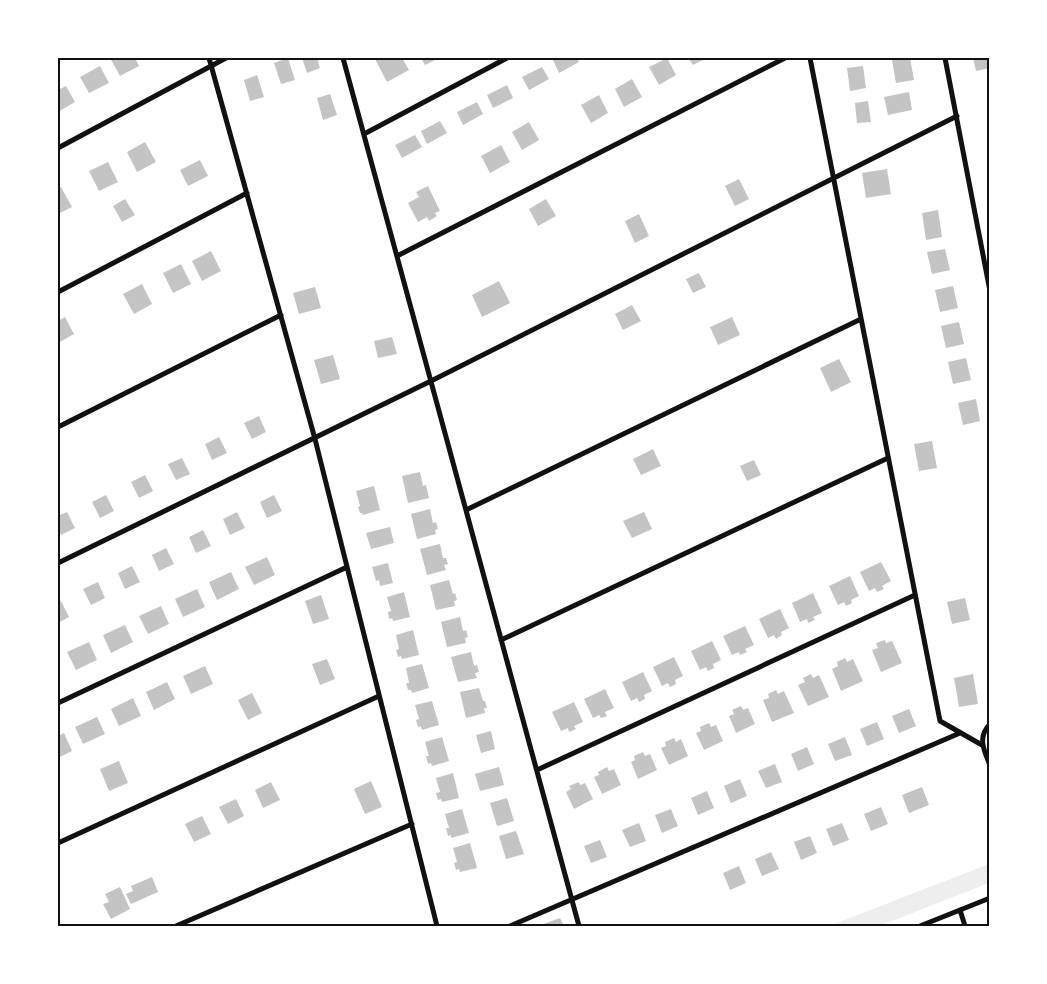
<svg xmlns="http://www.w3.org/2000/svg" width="1047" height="984" viewBox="0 0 1047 984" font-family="Overpass,sans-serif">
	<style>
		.green { fill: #eee }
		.building { fill: #c4c4c4 }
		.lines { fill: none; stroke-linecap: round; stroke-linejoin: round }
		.minor { stroke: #111; stroke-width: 5 }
		.neatline { fill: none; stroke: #111; stroke-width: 2 }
	</style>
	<rect width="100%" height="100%" fill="#fff"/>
	<path class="green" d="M989,864V883L879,926H829Z"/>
	<path class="building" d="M110,58H135L139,66L120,76Z
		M288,58L295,80L281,84L274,63Z
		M302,58H317L320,68L307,73Z
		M378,58H402L409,70L387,82L375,59Z
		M421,58H439L425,65Z
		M558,58H577L579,62L559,73L553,60Z
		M667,58L676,75L659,85L649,67Z
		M688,58H707L693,65Z
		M902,58H910L914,80L896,83L892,60Z
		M973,58H990V68L976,71Z
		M100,66L109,83L89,93L80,77Z
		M863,66L866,88L850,91L847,68Z
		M542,67L549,79L529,90L522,77Z
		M257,75L264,97L250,101L244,80Z
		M632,79L642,97L624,107L615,89Z
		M507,85L513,98L493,108L487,95Z
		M66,86L75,102L58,112V90Z
		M909,92L912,110L888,115L884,97Z
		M330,94L337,115L323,120L317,98Z
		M599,95L608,113L591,123L581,105Z
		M868,101L871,122L857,123L855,103Z
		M477,102L483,114L463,125L457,112Z
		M440,121L447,133L427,144L421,131Z
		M529,122L539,140L522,150L512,132Z
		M415,135L422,147L402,158L395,145Z
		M145,142L156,162L137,172L127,152Z
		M501,145L510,162L490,173L481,156Z
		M200,160L208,176L188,186L180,170Z
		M108,162L118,182L99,191L89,171Z
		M887,169L891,194L866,198L862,173Z
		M739,179L749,199L735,206L725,186Z
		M428,186L440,211L435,213L437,216L429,221L427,217L418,222L408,203L419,197L416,192Z
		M61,187L72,207L58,214V189Z
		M125,199L135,215L122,222L113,206Z
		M546,199L556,216L538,226L529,209Z
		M938,210L942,237L926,240L922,213Z
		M639,214L649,236L635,243L625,221Z
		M945,249L950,270L932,274L927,252Z
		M211,251L221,271L202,281L192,261Z
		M181,264L191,284L173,293L163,273Z
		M699,273L706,287L693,293L686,279Z
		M499,281L510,303L482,317L472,295Z
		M142,284L152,304L134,314L123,294Z
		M953,286L958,308L940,312L935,290Z
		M315,287L321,308L299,314L293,293Z
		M632,305L641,321L623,330L615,314Z
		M65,317L74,334L58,343V321Z
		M732,317L740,335L718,345L710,327Z
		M959,322L964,344L946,348L941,326Z
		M392,337L397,354L378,358L374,341Z
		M333,355L340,379L321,384L314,360Z
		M966,358L971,380L953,384L948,362Z
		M839,359L851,382L831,392L820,368Z
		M976,399L980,421L963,425L958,403Z
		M259,416L266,432L252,439L244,423Z
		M219,437L227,453L212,460L205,444Z
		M932,441L937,468L919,471L914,444Z
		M653,449L661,466L641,475L633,459Z
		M182,458L190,474L176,480L168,464Z
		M754,460L761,475L747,481L740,466Z
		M420,472L423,486L426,485L429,498L408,503L402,476Z
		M145,475L153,491L139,498L131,482Z
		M374,486L380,510L363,515L362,513H360L358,507L360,506L356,491Z
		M106,495L114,511L100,518L92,502Z
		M274,495L282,511L267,518L260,502Z
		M430,509L433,523L436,522L438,529L435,530L436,534L417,539L411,514Z
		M67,512L75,528L61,535L58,528V516Z
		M237,512L245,528L230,535L223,519Z
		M644,512L652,529L632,538L623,521Z
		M390,527L394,543L371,549L366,533Z
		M203,530L211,546L196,553L189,537Z
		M440,544L443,558H446L448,564L444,565L446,570L427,575L420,549Z
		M166,548L174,564L159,571L152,555Z
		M267,557L275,575L254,585L245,567Z
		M881,562L891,581L882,586L884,589L877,592L875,588L869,591L860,572Z
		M388,563L393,583L380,586L379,580L376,581L372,567Z
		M132,566L140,582L125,589L118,573Z
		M231,572L239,589L217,600L209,582Z
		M850,576L859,596L851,600L852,603L846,606L844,602L838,605L829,586Z
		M449,580L453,594L455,593L457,600L454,601L455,606L436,610L430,585Z
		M98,582L105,598L91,605L83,589Z
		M197,589L205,607L183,617L175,599Z
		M404,592L410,617L393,621L392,618L389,619L388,612L391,611L387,597Z
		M813,593L822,613L813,617L815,620L808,623L807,619L800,622L792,603Z
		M321,595L329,619L313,624L305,601Z
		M965,598L970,620L952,624L947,602Z
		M61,601L69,617L58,623V603Z
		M161,606L169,624L148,634L139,616Z
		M780,609L789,628L781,632L782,635L776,639L774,635L768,638L759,619Z
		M460,617L463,631L466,630L468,637L465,638L466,643L447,647L441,622Z
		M125,625L133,642L111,653L103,635Z
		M745,626L754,645L745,649L747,652L740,655L739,652L732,655L723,636Z
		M413,630L419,655L402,659L401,656L398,657L396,650L399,649L396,635Z
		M885,640L886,643L892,641L902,663L881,672L872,650L878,648L876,643Z
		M712,641L721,660L713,664L714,668L708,671L706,667L700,670L691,651Z
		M89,642L97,660L76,670L67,652Z
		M471,652L474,666L477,665L479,672L475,673L477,678L458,682L451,657Z
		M674,657L683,676L675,680L676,684L670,687L668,683L662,686L653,667Z
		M845,658L847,662L853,659L863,681L841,691L832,669L838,666L837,662Z
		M327,659L335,679L320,685L312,664Z
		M422,664L429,688L412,693L411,690H408L406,683H409L406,668Z
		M205,666L213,684L191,694L183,676Z
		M643,672L652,691L644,695L645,699L639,702L637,698L631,701L622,682Z
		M811,674L813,678L819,675L829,697L808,706L798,685L805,682L803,678Z
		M973,674L978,704L959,707L954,678Z
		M167,682L175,699L154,710L146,692Z
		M479,688L483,701H485L487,708H484L485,713L466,718L460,692Z
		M605,689L614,708L605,712L607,716L601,718L599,715L593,718L584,699Z
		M776,690L778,694L784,691L794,713L772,722L763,700L769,698L768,694Z
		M252,693L262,713L248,720L238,700Z
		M133,698L141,716L119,726L111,709Z
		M432,701L439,725L422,730L421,726L418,727L416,720L419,719L415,705Z
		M574,702L583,722L574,726L576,729L569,732L568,728L561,731L552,712Z
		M741,706L743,710L748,708L755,724L736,733L729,716L734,714L732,710Z
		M909,709L916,726L899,733L892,716Z
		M97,717L105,734L83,744L75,727Z
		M877,722L884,739L867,746L860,729Z
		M709,723L711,727L716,725L723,741L704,750L696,733L701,731L700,727Z
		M491,731L495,749L481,753L476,735Z
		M64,733L72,751L58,758V736Z
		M442,737L449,761L432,766L431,763L428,764L426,756H429L425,742Z
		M845,737L852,755L835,761L828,744Z
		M674,738L676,742L681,739L688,756L669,765L661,748L666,746L665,742Z
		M807,747L814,764L798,771L791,754Z
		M643,752L645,756L650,754L657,770L638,779L631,762L635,760L634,756Z
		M119,761L128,783L109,791L100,769Z
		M775,764L782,782L766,788L758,771Z
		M499,767L504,785L480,791L475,774Z
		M607,767L609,771L614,769L621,785L602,794L594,777L599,775L598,772Z
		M453,773L459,798L442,802L441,799L438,800L436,793L440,792L436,778Z
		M740,779L747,796L731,803L724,786Z
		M371,781L382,807L365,814L354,789Z
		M271,782L280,800L263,808L255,790Z
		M579,782L580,785L585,783L593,799L574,809L566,792L571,789L569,786Z
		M922,787L929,805L909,813L902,795Z
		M707,791L714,808L698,815L691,798Z
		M507,798L514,821L497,826L490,803Z
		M236,799L244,816L228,824L219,807Z
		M881,807L888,824L871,831L864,814Z
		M462,809L469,833L451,838V835L448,836L446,828H449L445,814Z
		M671,809L678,826L662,833L655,815Z
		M202,816L211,834L194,842L185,824Z
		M639,823L646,841L630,847L622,830Z
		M842,823L849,840L833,846L826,829Z
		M516,831L524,854L506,859L499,836Z
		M810,836L817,853L801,860L794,842Z
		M600,840L607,857L591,863L584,846Z
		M470,843L477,868L460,872L459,869L456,870L454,863L457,862L453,848Z
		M771,852L779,869L762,876L755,859Z
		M739,866L746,883L730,890L723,873Z
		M152,877L158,892L131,904L126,894L133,891L131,886Z
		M120,887L130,909L111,919L103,904L109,902L105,894Z
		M560,918L564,926H538Z"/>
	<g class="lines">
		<path class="minor" d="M209,58L315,439L437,926
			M343,58L579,926
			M810,58L940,721L982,745
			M945,58L990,291
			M364,134L507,58
			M58,148L226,58
			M397,256L785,58
			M58,292L247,193
			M58,427L281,315
			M466,510L861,319
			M58,563L431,381L957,116
			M501,640L888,458
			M58,703L347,567
			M990,724C977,737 984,751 990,765
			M537,770L915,595
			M58,843L379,696
			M960,910L965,926
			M176,926L412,824
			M510,926L960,733
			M920,926L990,898"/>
	</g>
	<rect width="1047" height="984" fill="none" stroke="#ffffff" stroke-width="118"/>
	<rect x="59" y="59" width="929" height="866" class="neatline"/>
</svg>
